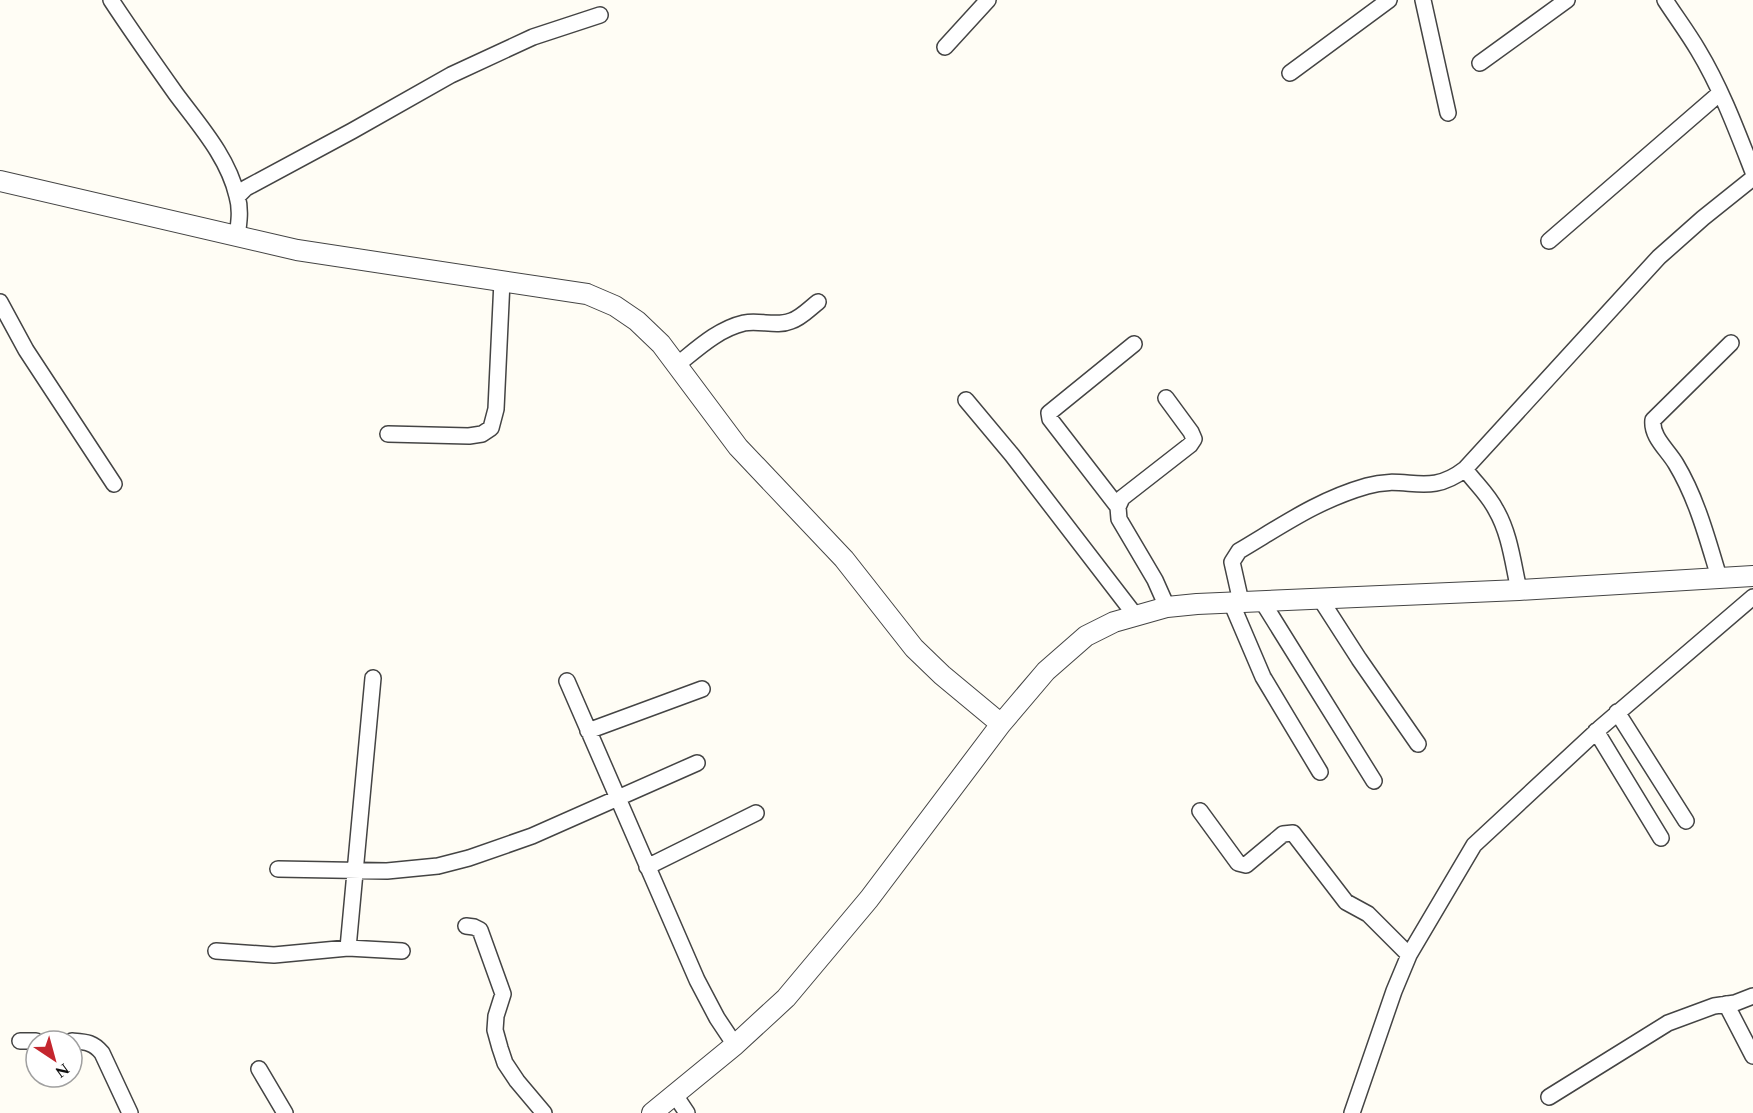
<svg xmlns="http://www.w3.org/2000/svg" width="1753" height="1113" viewBox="0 0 1753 1113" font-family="Spectral,serif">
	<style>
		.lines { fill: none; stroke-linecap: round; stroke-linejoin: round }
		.minor-casing { stroke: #444; stroke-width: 18 }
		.tertiary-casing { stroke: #444; stroke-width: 22 }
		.minor { stroke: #fff; stroke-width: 15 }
		.tertiary { stroke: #fff; stroke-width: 20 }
	</style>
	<rect width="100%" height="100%" fill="#fffdf5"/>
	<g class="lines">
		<defs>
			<path id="minor" d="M111,0C132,32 154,63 176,94C199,125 228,157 237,196C241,209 239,223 237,236
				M1423,0L1448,113
				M1665,0C1676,17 1688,33 1698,50C1721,88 1737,131 1753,172
				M945,47L988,0
				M1480,63L1567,0
				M1290,73L1389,0
				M238,196L246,188L352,131L451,75L533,37L600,15
				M1549,241L1720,93
				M0,302L26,350L114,484
				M677,365C697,349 718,329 744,323C760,320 777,327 791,321C801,318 810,308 818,302
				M1166,398L1191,432L1194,439L1190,445L1122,498L1118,507L1119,519L1155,580L1167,607
				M966,400L1012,455L1135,615
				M388,434L469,436L482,434L491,428L496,409L502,281
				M1465,469C1475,483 1488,494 1496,510C1510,534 1513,564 1519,590
				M1118,507L1050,419L1049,413L1134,344
				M1719,577C1707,538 1697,499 1676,464C1668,450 1651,437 1653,420L1731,343
				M1321,600L1359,659L1418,744
				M1262,601L1374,781
				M1231,602L1263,677L1320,772
				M1241,602L1232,562L1239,551C1283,525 1318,500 1367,486C1407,474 1428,498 1465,469L1659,257L1703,218L1753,178
				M567,681L697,980L717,1018L735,1045
				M1617,712L1686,821
				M588,731L702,689
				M1596,731L1661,838
				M1200,811L1238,863L1246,865L1283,834L1293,833L1346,902L1368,914L1409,955
				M647,867L756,813
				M278,869L387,871L438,866L469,858L532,836L697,763
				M466,926L474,927L480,930L503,994L496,1016L495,1030L500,1048L505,1063L517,1081L544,1113
				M348,948L373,678
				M216,951L274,955L348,948L402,951
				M1726,1004L1753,1056
				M20,1041H36
				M72,1041C86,1042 93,1042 102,1053L130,1113
				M259,1069L285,1113
				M675,1095L687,1113
				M1549,1097L1668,1023L1714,1006L1735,1003L1753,996
				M1352,1113L1394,991L1409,955L1474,845L1600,728L1753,597"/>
			<path id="tertiary" d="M0,181L297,250L587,294L615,306L637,321L661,344L738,447L844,559L914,648L942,675L1001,724
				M652,1113L735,1045L786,998L869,899L1001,724L1046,671L1086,636L1114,622L1167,607L1197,604L1519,590L1753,576"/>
		</defs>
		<use href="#minor" class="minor-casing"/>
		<use href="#tertiary" class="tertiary-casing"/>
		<use href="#minor" class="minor"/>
		<use href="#tertiary" class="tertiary"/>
	</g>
	<g transform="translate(54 1059) rotate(144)"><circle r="28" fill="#ffffff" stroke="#a0a0a0" stroke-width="1.5"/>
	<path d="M0-4.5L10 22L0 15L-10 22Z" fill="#c4262e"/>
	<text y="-9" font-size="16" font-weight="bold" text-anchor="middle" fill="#111111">N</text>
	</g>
</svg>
